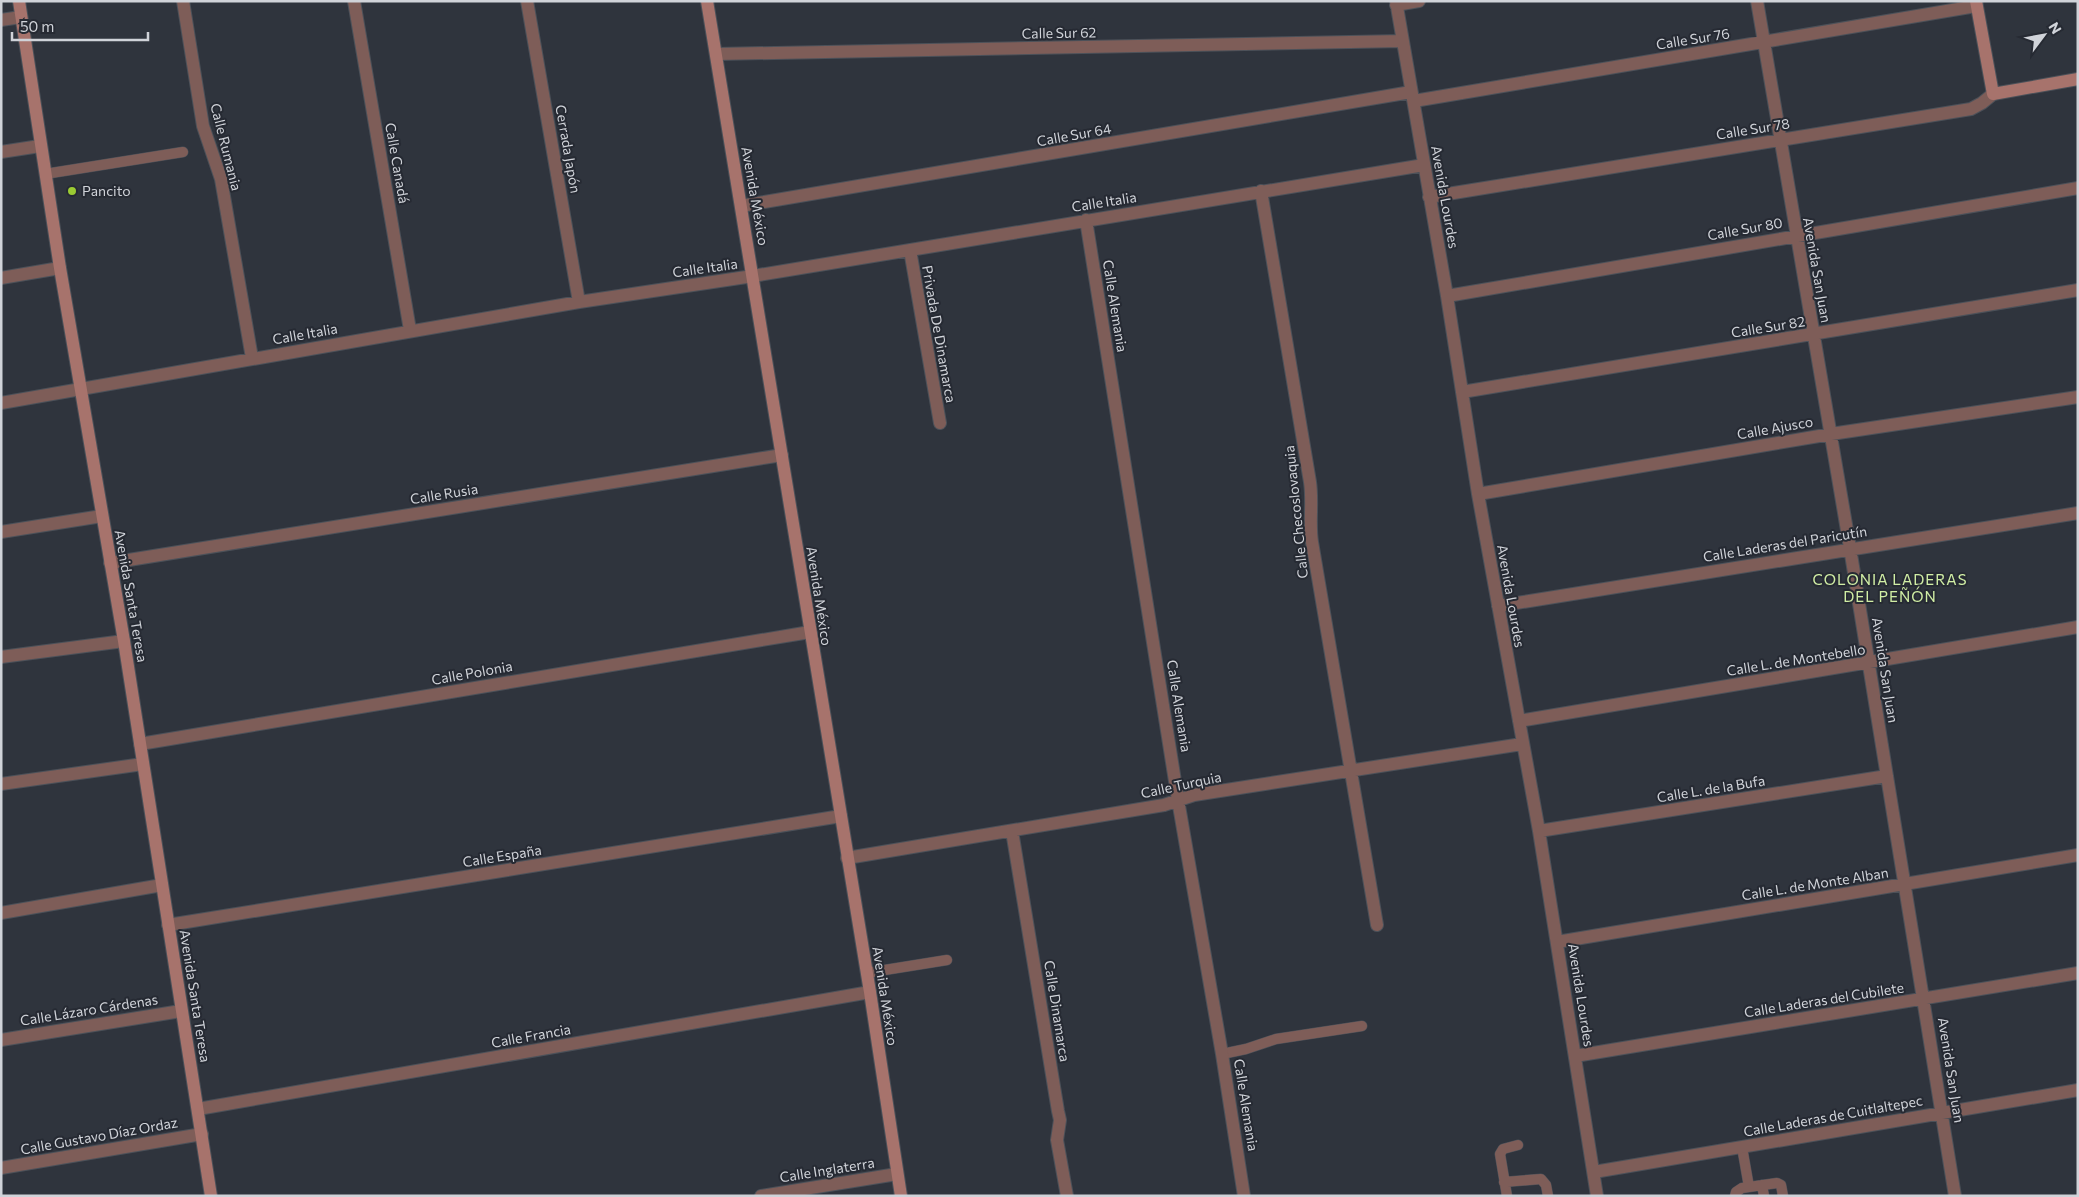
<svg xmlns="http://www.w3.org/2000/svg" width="2079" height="1197" viewBox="0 0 2079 1197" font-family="Commissioner,sans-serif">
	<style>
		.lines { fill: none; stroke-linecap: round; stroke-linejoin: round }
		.lane-casing { stroke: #4c5159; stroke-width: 11 }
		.street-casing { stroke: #4c5159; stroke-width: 14 }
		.secondary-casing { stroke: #4c5159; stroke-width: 14 }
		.lane { stroke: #7e5d58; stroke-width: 10 }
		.street { stroke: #7e5d58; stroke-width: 12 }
		.secondary { stroke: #a7736c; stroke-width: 12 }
		.poi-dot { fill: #9bcb33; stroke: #262a33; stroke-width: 2 }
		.labels { text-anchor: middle; stroke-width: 4; stroke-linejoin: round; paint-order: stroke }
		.street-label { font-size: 14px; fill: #d0d3d9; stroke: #262a33 }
		.poi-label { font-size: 14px; fill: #d0d3d9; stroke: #262a33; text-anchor: start }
		.neighbourhood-label { font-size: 15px; letter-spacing: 1px; fill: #d1eea5; stroke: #262a33 }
	</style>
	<rect width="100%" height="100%" fill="#2f343d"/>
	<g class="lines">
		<defs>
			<path id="lane" d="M45,174L183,152
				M866,973L947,960
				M1222,1054L1246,1049L1276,1039L1362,1026
				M1742,1147L1749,1187
				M1504,1182L1541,1179L1546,1185L1548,1196
				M1762,1185L1764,1196
				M1507,1196L1500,1154L1503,1149L1518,1145
				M1735,1196L1736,1192L1742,1188L1777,1183L1781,1185L1783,1196"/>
			<path id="street" d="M183,1L203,126L221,179L252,358
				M354,1L410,330
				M527,1L579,302
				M1396,1L1447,296L1478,494L1539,831L1597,1196
				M1757,1L1850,548L1955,1196
				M1396,5L1419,1
				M1,20L21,17
				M716,54L1403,41
				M1414,101L1976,6
				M1,152L40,146
				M1261,191L1310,482C1313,502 1309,522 1312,542L1377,925
				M1429,197L1971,109L1982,103L1993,94
				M741,206L1411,92
				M1086,220L1178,800L1222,1054L1244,1196
				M910,250L940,423
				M1,278L60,268
				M1447,296L2078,188
				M1462,392L2078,290
				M1,403L579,302L753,276L1424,165
				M1478,494L1831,434L2078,397
				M1,532L102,516
				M110,563L782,455
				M1498,606L2078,513
				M1,657L124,641
				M1519,721L2078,627
				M140,744L810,632
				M1,784L143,764
				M1012,831L1058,1111L1060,1120L1057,1140L1067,1196
				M1539,831L1887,776
				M847,858L1164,805L1194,795L1522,744
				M1,913L162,885
				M168,925L841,816
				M1557,942L2078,855
				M1,1040L181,1011
				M1575,1056L2078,973
				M198,1109L870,992
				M1,1168L202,1134
				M1594,1172L2078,1090
				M761,1196L897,1174"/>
			<path id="secondary" d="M19,1L60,268L124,641L211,1196
				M707,1L870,992L901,1196
				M1976,1L1993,94L2078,79"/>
		</defs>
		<use href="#lane" class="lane-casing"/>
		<use href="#street" class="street-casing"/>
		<use href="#secondary" class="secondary-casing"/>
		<use href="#lane" class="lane"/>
		<use href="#street" class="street"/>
		<use href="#secondary" class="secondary"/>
	</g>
	<circle class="poi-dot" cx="72" cy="191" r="5"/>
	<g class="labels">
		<g class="street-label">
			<text transform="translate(1059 33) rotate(-1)" y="5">Calle Sur 62</text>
			<text transform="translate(1693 39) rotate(-9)" y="5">Calle Sur 76</text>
			<text transform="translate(1753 129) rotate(-9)" y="5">Calle Sur 78</text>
			<text transform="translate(1074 135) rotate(-10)" y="5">Calle Sur 64</text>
			<text transform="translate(226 147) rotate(76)" y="5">Calle Rumania</text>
			<text transform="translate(568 149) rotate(80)" y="5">Cerrada Japón</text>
			<text transform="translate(397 163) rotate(80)" y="5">Calle Canadá</text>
			<text transform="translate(755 196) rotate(80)" y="5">Avenida México</text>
			<text transform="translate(1445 197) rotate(80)" y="5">Avenida Lourdes</text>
			<text transform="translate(1104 202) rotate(-9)" y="5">Calle Italia</text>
			<text transform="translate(1745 229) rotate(-10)" y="5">Calle Sur 80</text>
			<text transform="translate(705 268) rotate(-8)" y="5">Calle Italia</text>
			<text transform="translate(1817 270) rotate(80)" y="5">Avenida San Juan</text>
			<text transform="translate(1115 306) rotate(81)" y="5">Calle Alemania</text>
			<text transform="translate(1768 327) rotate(-9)" y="5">Calle Sur 82</text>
			<text transform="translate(305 334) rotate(-10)" y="5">Calle Italia</text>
			<text transform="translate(939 334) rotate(80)" y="5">Privada De Dinamarca</text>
			<text transform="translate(1775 428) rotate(-10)" y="5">Calle Ajusco</text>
			<text transform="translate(444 494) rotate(-9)" y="5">Calle Rusia</text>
			<text transform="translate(1296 512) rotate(-96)" y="5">Calle Checoslovaquia</text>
			<text transform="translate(1785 544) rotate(-9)" y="5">Calle Laderas del Paricutín</text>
			<text transform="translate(131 596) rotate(80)" y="5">Avenida Santa Teresa</text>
			<text transform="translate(819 596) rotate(81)" y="5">Avenida México</text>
			<text transform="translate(1511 596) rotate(80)" y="5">Avenida Lourdes</text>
			<text transform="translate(1796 660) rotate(-9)" y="5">Calle L. de Montebello</text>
			<text transform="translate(1885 670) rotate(81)" y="5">Avenida San Juan</text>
			<text transform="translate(472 673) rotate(-10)" y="5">Calle Polonia</text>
			<text transform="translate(1179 706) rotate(81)" y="5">Calle Alemania</text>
			<text transform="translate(1181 785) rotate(-12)" y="5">Calle Turquia</text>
			<text transform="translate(1711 789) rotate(-9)" y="5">Calle L. de la Bufa</text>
			<text transform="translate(502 856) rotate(-9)" y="5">Calle España</text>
			<text transform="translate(1815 884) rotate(-9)" y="5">Calle L. de Monte Alban</text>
			<text transform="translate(1581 995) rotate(81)" y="5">Avenida Lourdes</text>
			<text transform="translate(195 996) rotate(81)" y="5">Avenida Santa Teresa</text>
			<text transform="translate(885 996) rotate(81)" y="5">Avenida México</text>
			<text transform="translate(1824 1000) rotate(-9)" y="5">Calle Laderas del Cubilete</text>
			<text transform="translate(89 1010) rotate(-9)" y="5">Calle Lázaro Cárdenas</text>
			<text transform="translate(1057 1011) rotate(81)" y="5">Calle Dinamarca</text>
			<text transform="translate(531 1036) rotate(-10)" y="5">Calle Francia</text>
			<text transform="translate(1951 1070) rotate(81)" y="5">Avenida San Juan</text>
			<text transform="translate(1246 1105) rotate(81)" y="5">Calle Alemania</text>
			<text transform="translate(1833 1116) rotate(-10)" y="5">Calle Laderas de Cuitlaltepec</text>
			<text transform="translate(99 1136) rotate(-10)" y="5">Calle Gustavo Díaz Ordaz</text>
			<text transform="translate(827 1170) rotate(-9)" y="5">Calle Inglaterra</text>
		</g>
		<g class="poi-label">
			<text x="82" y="196">Pancito</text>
		</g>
		<g class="neighbourhood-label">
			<text x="1890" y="585">COLONIA LADERAS<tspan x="1890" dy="17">DEL PEÑÓN</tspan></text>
		</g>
	</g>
	<rect width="2079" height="1197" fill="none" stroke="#d0d3d9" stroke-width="5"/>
	<g transform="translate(2044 35) rotate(58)" stroke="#262a33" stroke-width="4" paint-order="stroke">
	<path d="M0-4L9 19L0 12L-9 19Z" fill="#d0d3d9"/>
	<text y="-8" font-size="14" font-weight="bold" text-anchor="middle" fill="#d0d3d9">N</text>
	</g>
	<path d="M12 32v8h136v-8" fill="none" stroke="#d0d3d9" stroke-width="2.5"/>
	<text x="20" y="32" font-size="15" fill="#d0d3d9" stroke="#262a33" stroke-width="4" paint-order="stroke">50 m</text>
</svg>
